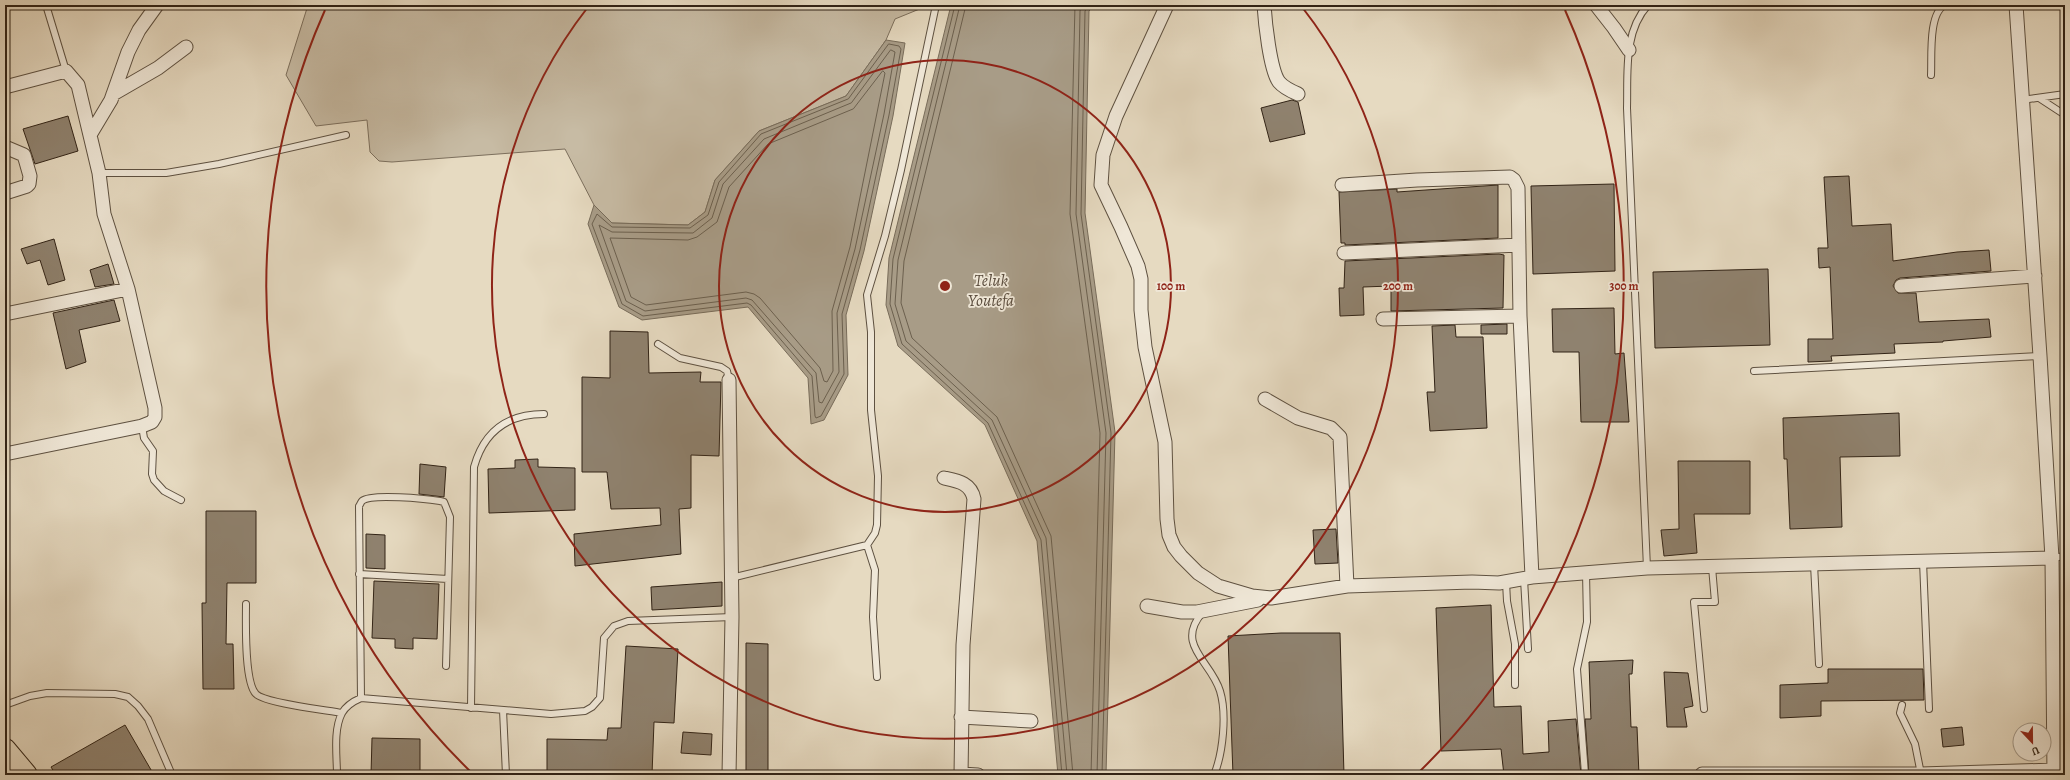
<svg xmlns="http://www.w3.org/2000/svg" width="2070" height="780" viewBox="0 0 2070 780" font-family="Alegreya,serif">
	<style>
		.green { fill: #c7bba4; stroke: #7c6f5d }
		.water { fill: #a89c87; stroke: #786c5a }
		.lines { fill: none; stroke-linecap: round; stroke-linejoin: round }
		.shore { stroke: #6c604e; stroke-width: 1 }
		.building { fill: #8f826f; stroke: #312316 }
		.lane-casing { stroke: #5e5141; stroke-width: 8 }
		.street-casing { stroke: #5e5141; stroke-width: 15 }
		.highway-casing { stroke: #312316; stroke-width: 24 }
		.lane { stroke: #efe7d7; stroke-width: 6 }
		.street { stroke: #efe7d7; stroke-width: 13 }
		.highway { stroke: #e6dac1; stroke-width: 22 }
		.ring { fill: none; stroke: #8f2418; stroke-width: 2 }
		.labels { text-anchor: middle; stroke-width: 3.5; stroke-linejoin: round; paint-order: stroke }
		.water-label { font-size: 17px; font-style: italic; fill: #5b4d3e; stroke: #efe7d7 }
		.centre { fill: #8f2418; stroke: #efe7d7; stroke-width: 2 }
		.ring-label { font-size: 12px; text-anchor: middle; font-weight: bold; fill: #8f2418; stroke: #efe7d7; stroke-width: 3.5; stroke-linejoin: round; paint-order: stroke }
	</style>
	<rect width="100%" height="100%" fill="#e6dac1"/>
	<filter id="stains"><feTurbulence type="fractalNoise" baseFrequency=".005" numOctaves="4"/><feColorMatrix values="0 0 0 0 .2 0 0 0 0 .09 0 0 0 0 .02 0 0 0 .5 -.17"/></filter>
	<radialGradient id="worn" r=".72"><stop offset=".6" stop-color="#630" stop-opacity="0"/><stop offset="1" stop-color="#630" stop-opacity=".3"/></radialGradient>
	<path class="green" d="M308,5H922V8L895,19L886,40L846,96L759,131L715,180L705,212L688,225L612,223L594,205L565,149L392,162L379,161L370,152L367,120L316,126L286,75Z"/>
	<path class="water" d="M951,5H1094L1089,11L1085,213L1115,432L1106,775H1058L1037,541L985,425L898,346L886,305L889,258Z
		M886,40L905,43L893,116L864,251L846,315L848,375L824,420L811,424L808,378L748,307L642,320L619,307L588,224L594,205L612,223L688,225L705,212L715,180L759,131L846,96Z"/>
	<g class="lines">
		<path class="shore" d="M955,5L893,259L890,304L902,344L988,423L1041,540L1062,775
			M960,5L898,260L895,304L906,341L992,420L1046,538L1067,775
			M966,5L904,261L901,303L912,338L997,417L1051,536L1073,775
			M1075,5L1070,214L1100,433L1091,775
			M1082,5L1080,11L1076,214L1106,433L1097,775
			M1089,5L1085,11L1081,214L1111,433L1102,775
			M889,44L899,46L901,49L889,115L860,250L842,314L844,374L821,416L816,418L815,416L812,376L751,305L747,303L643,316L622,304L592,224L597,214L612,227L690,228L708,215L719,182L761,134L848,99Z
			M891,50L895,52L884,114L855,249L837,313L839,372L822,403L819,402L816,373L752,300L746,298L645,311L626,301L599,225L612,232L693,233L712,218L723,184L764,139L851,103Z
			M883,71L885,73L850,247L832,311L833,371L827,382L824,381L820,368L760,298L754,294L746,292L646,305L631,297L610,238L688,240L697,237L717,222L729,187L768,144L853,109Z"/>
	</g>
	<path class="building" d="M1292,100L1298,102L1305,134L1270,142L1261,108Z
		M68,116L78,151L35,164L23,129Z
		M1849,176L1852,226L1891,224L1893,261L1957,252L1989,250L1991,271L1900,278L1896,280L1893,286L1898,293H1916L1919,322L1989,319L1991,337L1943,341V342L1894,344L1895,353L1831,356L1832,361L1808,362V339H1833L1830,267L1819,268L1818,248H1828L1824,177Z
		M1614,184L1615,271L1533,274L1531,186Z
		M1498,185V238L1345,245V243H1341L1339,192L1397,189V192Z
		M54,239L65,280L48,285L40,260L27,264L21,249Z
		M1499,254L1504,255L1503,308L1391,311V286L1363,287L1364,315L1340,316L1339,288H1344L1345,261Z
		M108,264L114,284L95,287L90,270Z
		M1768,269L1770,345L1655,348L1653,272Z
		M114,300L120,321L79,330L86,362L66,369L53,313Z
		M1614,308L1615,354L1624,353L1629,422H1581L1579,352H1553L1552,309Z
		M1507,324V334H1481V325Z
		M1455,325L1456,337H1483L1487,428L1430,431L1427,392H1435L1432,326Z
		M610,331L648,332L649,373L701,372L700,382H721L719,456L691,455V508L679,509L681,554L575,566L574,534L661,525L660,508L611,509L607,472H582V377L610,378Z
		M1899,413L1900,456L1840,457L1842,527L1790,529L1787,459H1784L1783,418Z
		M538,459V467L575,468V510L489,513L488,469L515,468V460Z
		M1678,461H1750V514H1694L1697,553L1664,556L1661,530L1679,529Z
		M420,464L446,467L444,497L419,494Z
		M206,511H256V583H227L226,644H233L234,689H203L202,603H206Z
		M1336,529L1338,563L1315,564L1313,530Z
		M366,534L385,535V569L366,568Z
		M374,581L439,584L437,639L413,638V649L395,648V639L372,638Z
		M722,582V606L652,610L651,587Z
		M1491,605L1494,707L1521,706L1523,754L1549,752L1548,721L1576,719L1581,775H1504L1501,749L1441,751L1436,608Z
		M1281,633H1340L1344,775H1233L1228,636Z
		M746,643L768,644V775H746Z
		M626,646L678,649L674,723L654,722L652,775H547V739L607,740L608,728H621Z
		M1633,660L1632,674H1629L1631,727H1637L1639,775H1589L1585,719H1591L1589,662Z
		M1828,669H1923L1924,700L1821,701V716L1780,718V685L1828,683Z
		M1664,672L1688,673L1693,706L1684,708L1687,727H1667Z
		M125,725L154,775H56L51,767Z
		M1962,727L1964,745L1943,747L1941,729Z
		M683,732L712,734L711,755L681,753Z
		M372,738L420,739V775H371Z"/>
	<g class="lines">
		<defs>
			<path id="lane" d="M46,5L66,71
				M1931,75C1932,58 1928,13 1945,5
				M2039,98L2065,115
				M2022,100L2065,94
				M99,173H166L219,164L346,135
				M658,344L680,358L721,367L727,371L729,380
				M1754,371L2040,356
				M142,426L144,438L153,451L152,474L154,480L164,491L181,500
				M867,545L875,570L873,617L877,677
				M2052,558L2065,556
				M1923,561L1929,709
				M1814,564L1819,664
				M1647,568L1627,108C1628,74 1623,32 1648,5
				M359,574L448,579
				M731,578L867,545L875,533L877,525L878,476L871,410V332L867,295L885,236L901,170L936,5
				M1524,579L1528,649
				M1506,582L1507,601L1515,644V685
				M246,604C246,622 244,682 256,694C265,703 326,710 342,713
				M1202,613C1175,645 1211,661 1220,691C1227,714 1223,753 1214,775
				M361,698L359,506C360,505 361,502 362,501C371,493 427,499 440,501L444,502L450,517L446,666
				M5,705L30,696L47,693L115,694L128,697L138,706L148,719L172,775
				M1902,705L1900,713L1915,744L1921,774
				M471,708L474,467C484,431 508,414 544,414
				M1704,709L1694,602H1715L1712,567
				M503,710L506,775
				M1585,774L1577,669L1587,622L1586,572
				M337,775C337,757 333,730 342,713C346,706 354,701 361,698L551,714L585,711L592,707L600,698L604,638L614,626L628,621L732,617"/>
			<path id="street" d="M1167,5L1116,116L1103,155L1101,185L1121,227L1138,266L1141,279V310L1145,347L1165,442L1167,519L1169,535L1174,547L1181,556L1198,573L1218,586L1252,596L1271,598L1347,586L1472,582L1499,583L1532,577L1647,568L2052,558
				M1264,5C1265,21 1270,70 1279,82C1284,88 1291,91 1298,94
				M1596,5L1614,28L1629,50
				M2016,5L2040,356L2052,558L2054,775
				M5,87L66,71L78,85L99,173L104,214L128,289L155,408V417L152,422L142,426L5,454
				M113,94L158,68L186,47
				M90,135L111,100L128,52L139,30L157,5
				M5,147L24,155L30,176L29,184L27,186L5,193
				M1342,185L1417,180L1510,177L1514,180L1518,188L1520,316L1532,577
				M1344,253L1519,245
				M1901,286L2035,276
				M5,314L128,289
				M1383,319L1520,316
				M729,380L732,617L729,775
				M1265,399L1298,418L1331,428L1340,437L1347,586
				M944,478C958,481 971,483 974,499L963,645L961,775
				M1147,606L1182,612H1197L1258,600
				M961,717L1031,721
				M961,774L978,775
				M1702,774H1921L2054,770"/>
			<path id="highway" d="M5,750L26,775"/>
		</defs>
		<use href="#lane" class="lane-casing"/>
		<use href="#street" class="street-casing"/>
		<use href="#highway" class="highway-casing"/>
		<use href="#lane" class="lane"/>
		<use href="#street" class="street"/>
		<use href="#highway" class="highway"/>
	</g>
	<g class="ring">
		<circle cx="945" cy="286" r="226"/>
		<path d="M1302 7A453 453 0 1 1 588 7"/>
		<path d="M473 774A679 679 0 0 1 325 10M1565 10A679 679 0 0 1 1417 774"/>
	</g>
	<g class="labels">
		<g class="water-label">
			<text x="991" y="286">Teluk<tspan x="991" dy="20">Youtefa</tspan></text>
		</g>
	</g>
	<circle cx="945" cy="286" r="6" class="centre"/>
	<g class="ring-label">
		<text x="1171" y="290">100 m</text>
		<text x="1398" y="290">200 m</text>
		<text x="1624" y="290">300 m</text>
	</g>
	<rect width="2070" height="780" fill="none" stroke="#e6dac1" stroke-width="20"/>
	<rect x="6" y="6" width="2058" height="768" fill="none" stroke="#312316" stroke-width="2"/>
	<rect x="10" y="10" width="2050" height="760" fill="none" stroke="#312316"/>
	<g transform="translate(2032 742) rotate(158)"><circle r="19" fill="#efe7d7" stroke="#a3998a"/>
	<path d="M0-3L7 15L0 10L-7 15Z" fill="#8f2418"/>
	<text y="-6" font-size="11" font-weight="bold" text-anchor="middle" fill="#312316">U</text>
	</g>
	<rect width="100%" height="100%" filter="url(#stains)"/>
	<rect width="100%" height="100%" fill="url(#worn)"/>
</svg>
